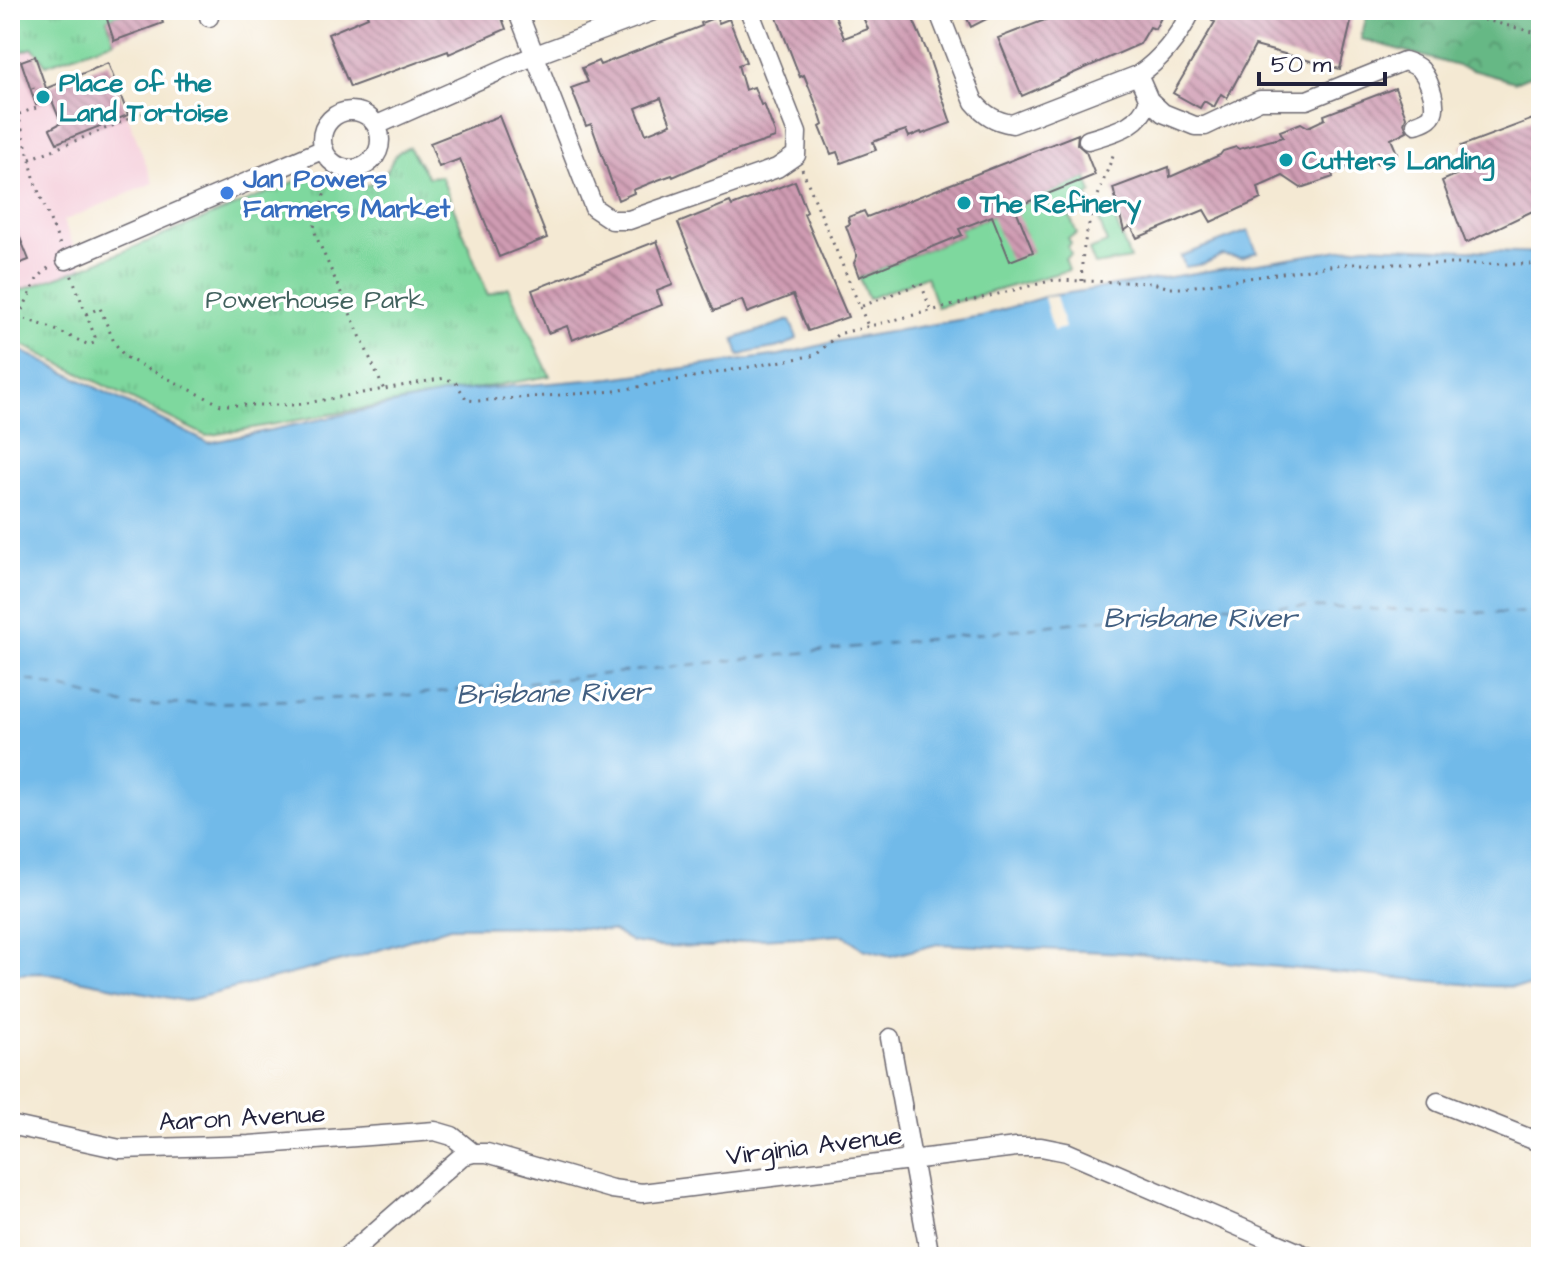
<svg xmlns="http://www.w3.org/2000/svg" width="1551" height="1267" font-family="'Architects Daughter',sans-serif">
<defs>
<pattern id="forest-crowns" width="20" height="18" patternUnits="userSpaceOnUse" patternTransform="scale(2)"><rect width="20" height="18" fill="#66b885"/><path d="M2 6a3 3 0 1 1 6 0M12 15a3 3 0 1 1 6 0" fill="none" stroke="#54956e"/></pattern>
<pattern id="park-tufts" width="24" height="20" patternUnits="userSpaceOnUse" patternTransform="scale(2)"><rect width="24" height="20" fill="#7ed89e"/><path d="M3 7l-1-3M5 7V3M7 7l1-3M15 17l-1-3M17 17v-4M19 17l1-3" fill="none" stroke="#6db989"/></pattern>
<pattern id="building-back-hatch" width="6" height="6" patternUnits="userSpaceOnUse" patternTransform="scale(2)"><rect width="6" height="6" fill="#cf9bb2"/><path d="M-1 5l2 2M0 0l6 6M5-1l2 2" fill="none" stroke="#a87e92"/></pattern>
</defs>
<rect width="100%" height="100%" fill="#fff"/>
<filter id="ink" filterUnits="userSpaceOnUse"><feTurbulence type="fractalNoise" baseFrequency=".0125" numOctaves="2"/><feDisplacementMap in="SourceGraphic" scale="16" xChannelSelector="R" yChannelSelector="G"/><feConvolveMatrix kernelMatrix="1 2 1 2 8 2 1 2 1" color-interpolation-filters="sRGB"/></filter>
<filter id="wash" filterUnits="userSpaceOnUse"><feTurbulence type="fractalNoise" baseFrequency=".006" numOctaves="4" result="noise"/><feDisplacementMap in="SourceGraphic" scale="32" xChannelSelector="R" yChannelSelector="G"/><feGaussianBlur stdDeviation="1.8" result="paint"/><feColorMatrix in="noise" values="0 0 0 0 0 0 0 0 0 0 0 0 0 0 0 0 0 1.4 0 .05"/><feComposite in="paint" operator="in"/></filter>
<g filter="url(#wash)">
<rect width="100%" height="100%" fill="#f4e9d3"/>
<!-- built -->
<path fill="#f5cfdb" d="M14 47 33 48 46 87 108 63 153 183 63 221 83 268 10 294V49Z"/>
<!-- grass -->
<path fill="#7ed89e" stroke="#507d6c" stroke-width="2" d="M1087 178 1092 193 1087 196 1091 207 1070 217 1077 234 1068 238 1071 244 1068 246 1071 255 1065 258 1069 270 937 307 926 276 868 299 859 277 962 235 959 229Z
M1113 214 1130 259 1095 265 1089 250 1107 243 1099 220Z"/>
<!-- forest -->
<path fill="url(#forest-crowns)" stroke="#446d60" stroke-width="2" d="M1368 10H1541V71L1515 82 1361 39Z"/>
<!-- park -->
<path fill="url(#park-tufts)" stroke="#507d6c" stroke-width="2" d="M10 10H131L107 19 114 41 46 65 33 48 16 53 14 48 10 49Z
M409 147 428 177 441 176 488 295 508 287 550 376 206 436 10 339V294L83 268 316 173C334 185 361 194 381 178 396 164 386 156 409 147Z"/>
<!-- water -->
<path fill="#71bae9" stroke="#4a6e92" stroke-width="2" d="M1248 231 1257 252 1242 258 1222 255 1204 264 1185 267 1181 256Z
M1365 246 1541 253V987L1486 986 1126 953 938 944 891 956 863 949 844 935 757 939 712 947 658 946 632 942 613 931 561 926 450 927 354 958 185 1001 44 973 10 974V345L208 443 457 391 611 378 780 355 843 340 981 316 1044 297Z
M790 320 797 338C781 352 759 347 739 356L734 339Z"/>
<!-- pier -->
<path fill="#f4e9d3" d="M1056 296 1065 328 1053 331 1044 297Z"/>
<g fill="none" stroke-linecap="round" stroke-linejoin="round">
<!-- ferry -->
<path stroke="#425f81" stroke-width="2" stroke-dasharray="10 8" stroke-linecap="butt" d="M10 675 131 706 400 696 949 637 1225 605 1541 614"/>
</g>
<g id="blocks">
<!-- building -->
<path fill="url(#building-back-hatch)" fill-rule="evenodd" d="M131 10H158L163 23 114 41 107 19Z
M365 10H499L506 29 449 54 448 51 350 87 328 34 368 17Z
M774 10H833L844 38 868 29 860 10H909L926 49 951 123 922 134 921 132 909 137 906 130 888 136 873 142 876 150 841 163 837 152 831 154 820 127 823 125 818 109 804 75 800 77Z
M963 10H1004L971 27Z
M1071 10H1165L1155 29 1150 27 1140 44 1022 96 998 38Z
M1217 10H1354L1340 69 1255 46 1227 98 1221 94 1214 107 1204 101 1200 108 1173 93 1215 22 1212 21Z
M716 17 719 23 729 19 746 62 738 65 745 90 754 87 761 105 764 104 775 133V138L718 157 673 177 672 175 658 180 633 190 634 193 618 200 591 124 586 126 571 88 588 82 582 68 598 61 600 65 702 26 701 23ZM661 98 671 124 646 134 636 108Z
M35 56 50 100 36 105 21 61Z
M108 63 128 115 57 143 50 129 61 123 47 88Z
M1395 88 1406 117 1404 123 1407 131 1391 139 1397 153 1377 164 1373 157 1332 173 1333 177 1301 188 1283 176 1258 187 1261 199 1211 222 1204 210 1137 238 1131 226 1124 231 1113 188 1169 167 1170 177 1220 155 1223 151 1236 147 1239 149 1283 137 1280 131 1301 123 1308 127 1325 119 1324 115Z
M499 116 547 238 499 257 460 159 439 167 430 143Z
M1541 116V207L1466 243 1442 181 1471 168 1461 146Z
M1078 134 1077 144 1086 152 1095 175 1015 207 1033 252 1010 261 992 216 959 229 962 235 859 277 854 263 857 256 846 226 850 224 848 217 864 211 867 217Z
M795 181 807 212 804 214 848 317 808 331 793 295 747 313 742 300 714 311 678 223 730 202 732 206Z
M10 213 29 260 10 267Z
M657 241 673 285 657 291 662 305 572 340 567 326 548 333 532 290Z"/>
</g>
</g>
<g filter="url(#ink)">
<use href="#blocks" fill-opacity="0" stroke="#6c6870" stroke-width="2"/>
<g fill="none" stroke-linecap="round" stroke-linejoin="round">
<defs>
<path id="minor" d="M208 10 209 17
M517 10 594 208 612 220H629L777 168 796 155 797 133 749 10
M938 10 974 102C985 115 995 121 1012 124L1138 75C1162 59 1179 36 1192 10
M1138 75 1149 100 1163 113 1195 126H1205L1260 100H1307L1404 61C1411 63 1416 65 1421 70 1429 80 1441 109 1429 118 1425 121 1421 122 1416 124
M322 140a29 29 0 1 1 58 0a29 29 0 1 1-58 0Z
M377 125 533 56 656 10
M1088 140C1113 132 1139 128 1149 100
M66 260 324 149
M890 1038 930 1257
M1438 1102 1541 1143
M10 1125 120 1149 250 1145 435 1131 452 1136 473 1153
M346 1257 462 1156 473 1153H487L612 1189 642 1193 1016 1147H1041L1066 1152 1309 1257"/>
</defs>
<!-- minor casing -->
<use href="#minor" stroke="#6c6870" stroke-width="21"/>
<!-- path -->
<path stroke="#6c6870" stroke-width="3" stroke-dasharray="2 6" stroke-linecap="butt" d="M1445 10 1541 34
M10 82 36 185 60 245
M19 114 39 107 33 88
M30 159 144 113
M802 169 860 307 921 283 931 311
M329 179 314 227 316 236 384 390
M1082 281C1079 238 1100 191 1115 150
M860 307 868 326
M10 314 49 327 89 345 94 343 95 337 71 274
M86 314 100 308 114 342 125 357 221 405H296L445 378 456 383 467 400 477 401 615 391 816 355 838 334 1054 280 1153 283 1170 288H1182L1343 264H1541
M19 317 37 279 50 266"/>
<!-- minor -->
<use href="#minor" stroke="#fff" stroke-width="18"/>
</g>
</g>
<!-- markers -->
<g fill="#0f9aa8" stroke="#fff" stroke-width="3">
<circle cx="43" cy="97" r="8"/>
<circle cx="1286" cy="160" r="8"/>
<circle cx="964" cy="203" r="8"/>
</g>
<circle fill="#3f7fe0" stroke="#fff" stroke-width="3" cx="227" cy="193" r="8"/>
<g text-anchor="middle" stroke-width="7" stroke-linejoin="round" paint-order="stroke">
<!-- culture labels -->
<g font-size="26" font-weight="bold" fill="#0d838f" stroke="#fff" text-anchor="start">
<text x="59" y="91">Place of the<tspan x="59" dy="30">Land Tortoise</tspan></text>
<text x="1302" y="169">Cutters Landing</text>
<text x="980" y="212">The Refinery</text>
</g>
<!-- shop labels -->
<g font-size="26" font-weight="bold" fill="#366cbe" stroke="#fff" text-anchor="start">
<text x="243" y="187">Jan Powers<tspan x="243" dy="30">Farmers Market</tspan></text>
</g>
<!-- park labels -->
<g font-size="26" fill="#42625e" stroke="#fff">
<text x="315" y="308">Powerhouse Park</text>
</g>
<!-- street labels -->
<g font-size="26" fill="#22223b" stroke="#fff">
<text transform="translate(242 1117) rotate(-3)" y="9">Aaron Avenue</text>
<text transform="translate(814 1145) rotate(-7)" y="9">Virginia Avenue</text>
</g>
<!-- water labels -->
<g font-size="28" font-style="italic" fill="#425f81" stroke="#fff">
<text x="1200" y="627">Brisbane River</text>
<text transform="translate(553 692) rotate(-1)" y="10">Brisbane River</text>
</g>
</g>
<!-- margin -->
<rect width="1551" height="1267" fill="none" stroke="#fff" stroke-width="40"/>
<!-- scale -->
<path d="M1259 72v12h126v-12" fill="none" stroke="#22223b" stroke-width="4"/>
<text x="1271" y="72" font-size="24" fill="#22223b" stroke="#ffffff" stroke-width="6" paint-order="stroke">50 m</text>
</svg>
